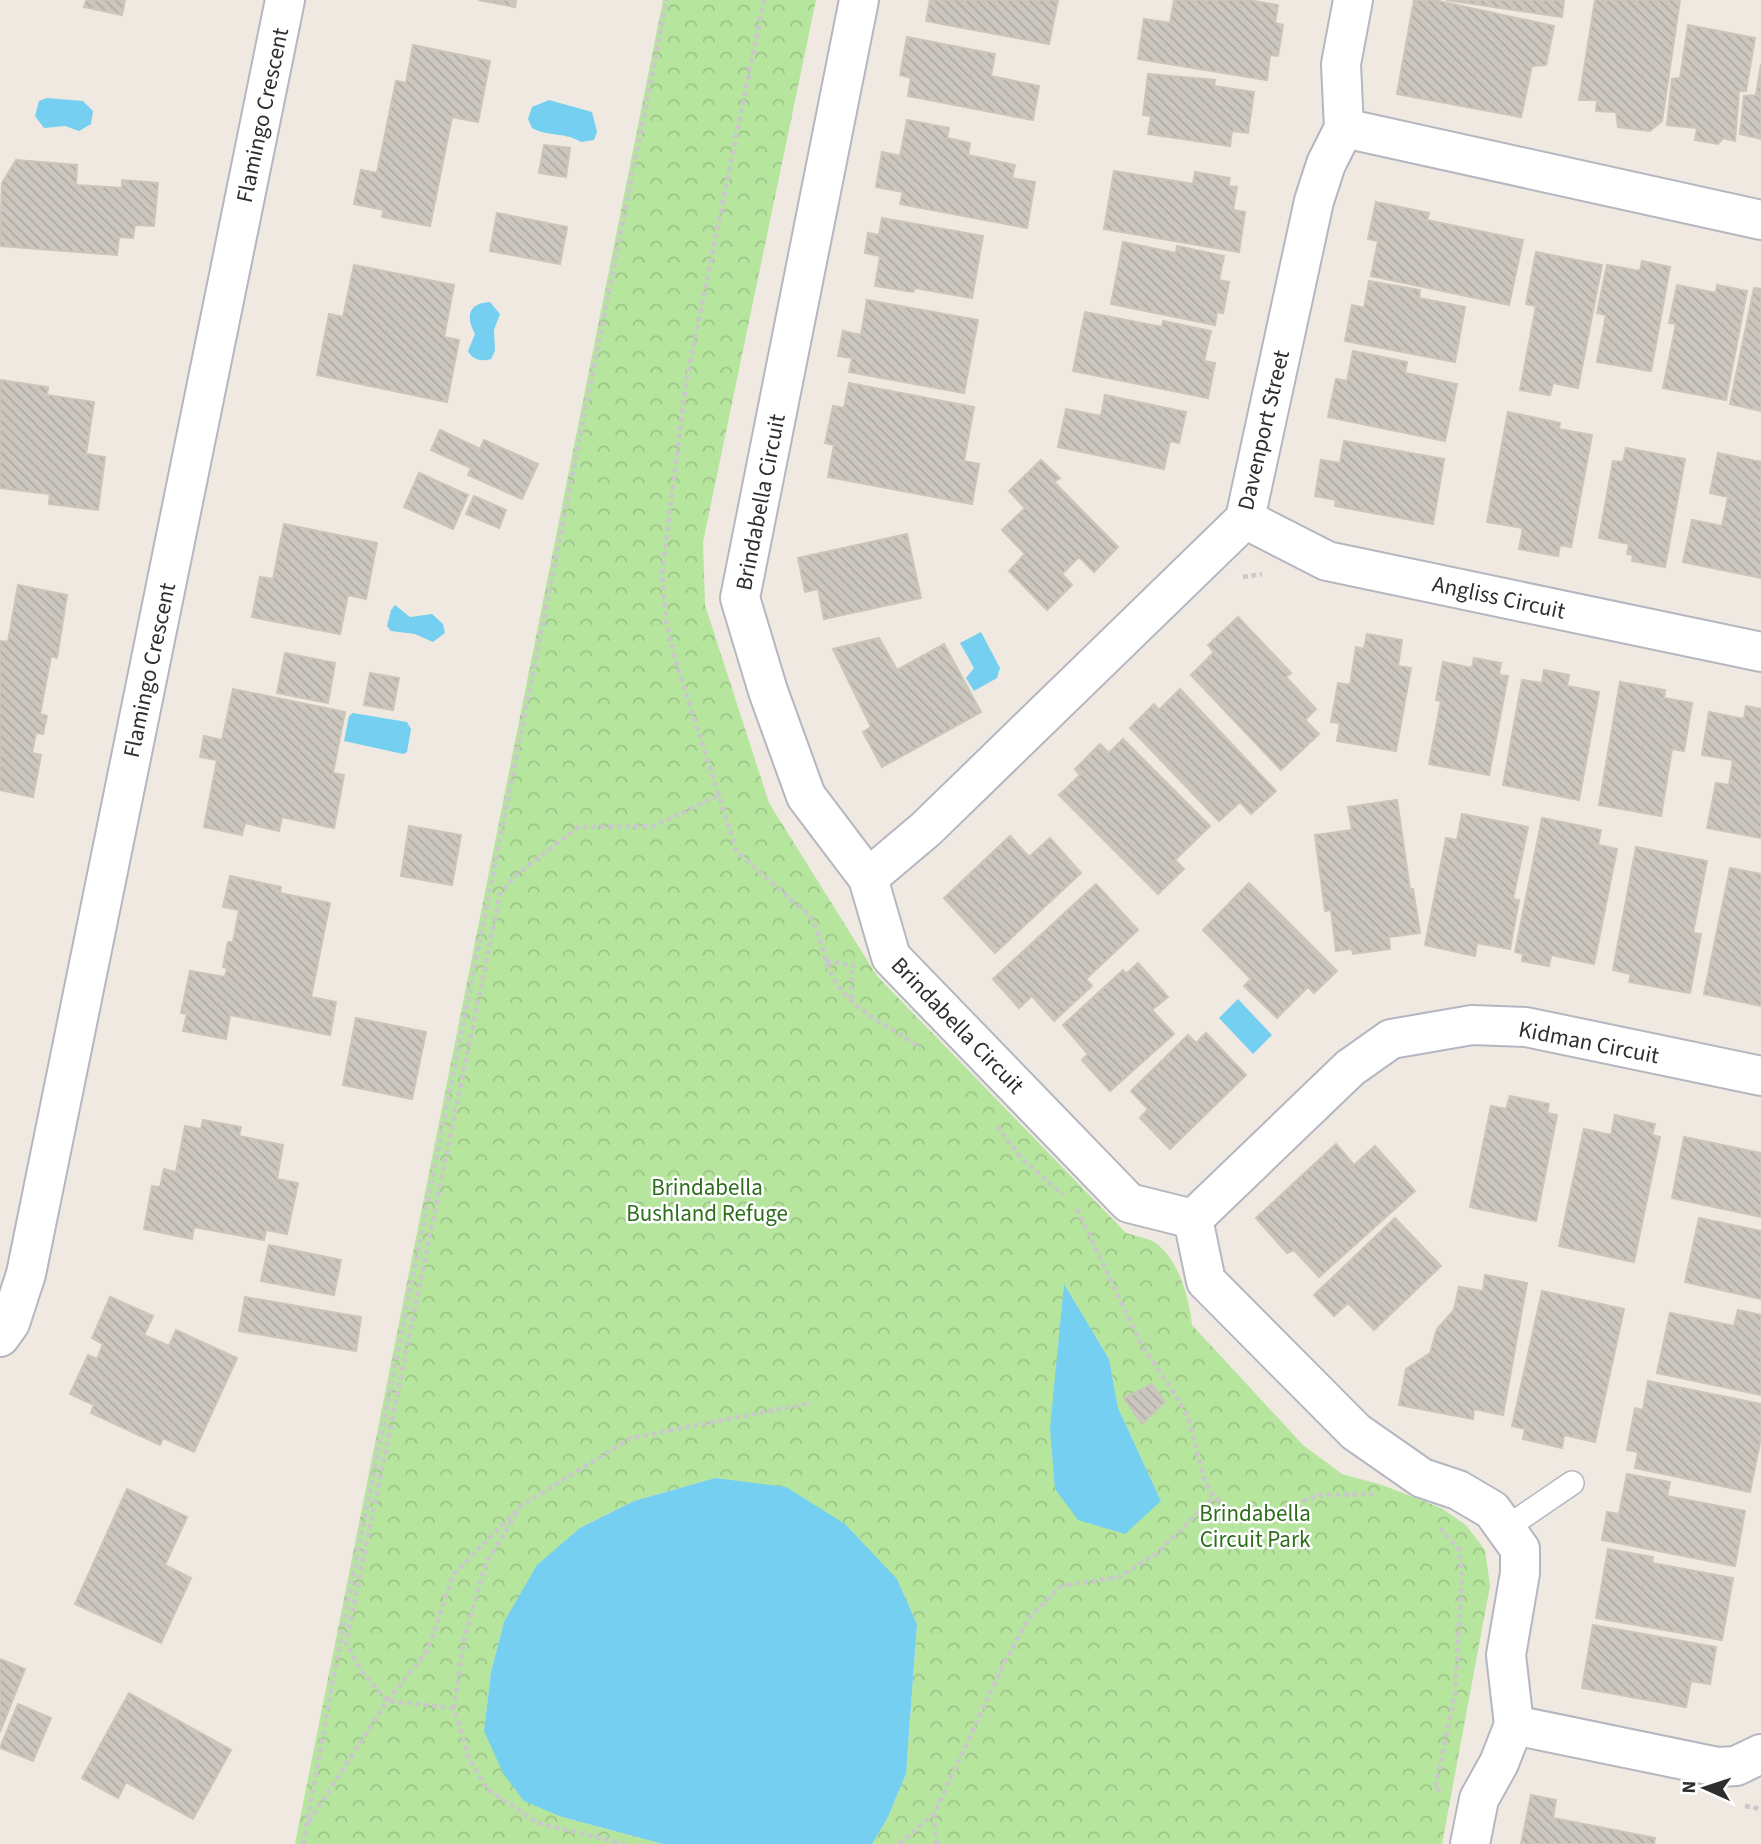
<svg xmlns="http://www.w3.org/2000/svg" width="1761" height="1844" font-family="'Source Sans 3',sans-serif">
<defs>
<pattern id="forest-crowns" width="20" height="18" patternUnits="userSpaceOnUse" patternTransform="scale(1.75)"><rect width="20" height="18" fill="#b6e59e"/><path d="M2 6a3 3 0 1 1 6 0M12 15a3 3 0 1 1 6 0" fill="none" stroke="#9dc588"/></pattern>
<pattern id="building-back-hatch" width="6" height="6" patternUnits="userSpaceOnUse" patternTransform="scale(1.75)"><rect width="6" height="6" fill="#cbc7bf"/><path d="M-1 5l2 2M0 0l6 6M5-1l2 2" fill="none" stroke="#afaba4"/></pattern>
</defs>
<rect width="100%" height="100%" fill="#efe9e1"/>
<!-- forest -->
<path fill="url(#forest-crowns)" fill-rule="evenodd" d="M663 0H816L703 542 705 605 769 803 877 976 1126 1233C1135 1236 1150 1238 1157 1244 1179 1261 1189 1298 1192 1325L1303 1445 1342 1474 1382 1485 1441 1508 1466 1525 1485 1550 1490 1586 1442 1844H872L887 1819 906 1774 917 1624 897 1579 715 1478 634 1501 580 1528 504 1622 491 1672 484 1731 562 1817 663 1844H295ZM1064 1285 1109 1359 1118 1408 1161 1501 1055 1386Z"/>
<!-- water -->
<path fill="#75cff0" d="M47 98 83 101 93 111 91 124 79 131 65 126 44 128 35 116 39 101Z
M549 100 592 112 597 132 594 140 581 142C566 132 548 137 532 128L528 119 532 107Z
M490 302 500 314 494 330 495 351 491 359C483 362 472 360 468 351L475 334C466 318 467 303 490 302Z
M395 605 410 617 432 614 443 624 445 633 433 642 415 634 391 631 387 626 391 610Z
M981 632 1000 668 997 678 974 691 966 678 974 668 960 643Z
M353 713 407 722 411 729 407 752 403 754 344 741 349 716Z
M1238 999 1272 1035 1253 1054 1219 1018Z
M1064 1284 1109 1359 1118 1408 1161 1501 1125 1534 1078 1520 1055 1489 1050 1429Z
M715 1478 786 1487 845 1524 897 1579 917 1624 906 1774 887 1819 872 1844H663L562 1817 524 1801 503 1773 484 1731 491 1672 504 1622 537 1565 580 1528 634 1501Z"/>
<!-- building -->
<path fill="url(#building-back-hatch)" stroke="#cbc5ba" stroke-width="2" d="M86 0H125L122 15 84 7Z
M478 0H516L515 7Z
M930 0H1058L1049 44 926 21Z
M1174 0H1247L1278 5 1275 23 1283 25 1278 56 1270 55 1267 80 1138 59 1144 19 1170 23Z
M1414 0H1434L1554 26 1546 65 1532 66 1521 117 1397 94Z
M1446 0H1564L1562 17Z
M1595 0H1680L1662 121 1650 131 1618 127 1616 112 1596 111 1597 100H1579Z
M1688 25 1755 38 1746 91H1739L1735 141 1723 138 1718 144 1695 140 1697 128 1667 125 1672 79 1680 78Z
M907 37 995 54 991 76 1039 86 1033 120 908 96 911 78 900 75Z
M413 45 490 61 478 122 452 117 430 226 382 217 384 210 354 204 361 170 377 173 396 81 406 83Z
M1761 64V139L1740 134 1744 96 1756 95Z
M1148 74 1215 80 1214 86 1254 92 1248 133 1232 131 1230 146 1148 134 1151 116 1143 115Z
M907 120 949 128 947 138 970 143 968 155 1015 165 1012 178 1035 182 1027 228 900 204 903 192 876 187 882 152 900 156Z
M544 145 570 148 566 177 539 173Z
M16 160 77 165 76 185 122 188V180L158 183 154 226 135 225 133 238 119 237 117 255 0 246 2 183Z
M1114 171 1193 184 1195 172 1230 178 1228 186 1237 187 1233 210 1245 212 1239 252 1104 229Z
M1376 202 1429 213 1427 220 1523 240 1509 305 1371 276 1378 241 1368 239Z
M497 213 567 227 560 264 490 251Z
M882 218 983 236 972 298 915 288 913 292 875 286 880 256 865 253 868 233 879 235Z
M1123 242 1176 253 1177 246 1224 256 1219 280 1229 282 1223 313 1217 312 1215 325 1111 304Z
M1536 252 1602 265 1578 388 1553 383 1550 395 1520 390 1536 306 1526 304Z
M1642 261 1670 267 1651 371 1597 362 1606 315 1597 313 1607 265 1640 271Z
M354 265 454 285 444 337 459 340 447 402 317 375 329 314 343 317Z
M1369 281 1420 290 1419 298 1465 307 1455 362 1345 341 1352 305 1364 308Z
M1677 285 1716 293 1717 285 1747 291 1726 400 1663 388 1676 324 1669 323Z
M1754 288 1761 289V411L1730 404Z
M867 300 978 320 964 393 849 372 852 358 838 356 843 331 861 335Z
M1085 312 1162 327 1163 321 1211 331 1204 361 1215 363 1208 398 1073 371Z
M1353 351 1407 362 1405 373 1457 384 1445 441 1328 417 1336 379 1347 381Z
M0 380 48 387 47 395 94 402 86 454 105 457 98 510 49 504 50 494 0 488Z
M849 383 974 407 964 461 979 464 972 504 828 477 834 445 825 443 833 406 844 408Z
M1105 395 1186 412 1179 443 1170 441 1164 469 1058 447 1066 409 1101 416Z
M1508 412 1560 423 1559 429 1592 435 1571 547 1560 545 1558 556 1519 549 1523 528 1487 522Z
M440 430 480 449 484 440 538 464 522 499 468 475 471 468 431 450Z
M1344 441 1444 459 1433 524 1335 506 1336 500 1315 496 1321 460 1340 463Z
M1626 448 1685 459 1665 567 1632 561 1633 555 1627 554 1629 544 1599 538 1613 461 1623 462Z
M1718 453 1761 462V578L1683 562 1692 520 1722 526 1728 497 1710 493Z
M1041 460 1060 478 1054 482 1118 547 1094 572 1079 557 1062 574 1072 585 1047 610 1009 571 1025 554 1002 530 1025 508 1009 491Z
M419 473 468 495 453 529 404 507Z
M474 496 506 510 499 528 466 514Z
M284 524 377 543 366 599 348 595 340 634 252 617 260 577 273 579Z
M907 534 921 598 824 619 818 589 805 592 798 558Z
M18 585 67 595 57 658 51 656 40 714 47 716 43 734 36 733 32 753 41 755 33 797 0 790V641L8 642Z
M1238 617 1291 673 1286 677 1316 709 1305 720 1319 734 1281 770 1191 675 1214 652 1208 645Z
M1367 634 1402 640 1398 666 1411 668 1396 751 1337 741 1340 723 1331 722 1338 683 1350 685 1356 647 1364 649Z
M879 638 897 670 944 644 981 712 882 767 863 732 871 727 833 649Z
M285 653 335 663 328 703 277 693Z
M1474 658 1501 663 1499 675 1508 676 1489 775 1429 764 1441 701 1436 700 1443 662 1472 668Z
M1544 670 1569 675 1567 686 1599 692 1579 800 1503 785 1522 680 1542 683Z
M370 673 399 678 393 710 364 705Z
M1620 682 1665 690 1664 698 1692 703 1684 751 1672 749 1661 816 1599 805Z
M233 689 345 712 333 773 344 775 334 828 282 817 279 831 245 823 242 835 204 827 217 760 200 757 204 736 222 740Z
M1180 689 1276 791 1251 814 1240 802 1219 821 1130 728 1154 704 1159 710Z
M1746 706 1761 709V838L1707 828 1716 783 1729 785 1733 760 1702 755 1709 712 1744 719Z
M1123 739 1210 826 1175 860 1184 869 1158 894 1059 795 1080 775 1075 769 1100 744 1109 753Z
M1397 800 1410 889H1413L1420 933 1389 937 1390 949 1353 954 1352 949 1336 951 1331 910 1325 911 1315 835 1352 830 1348 807Z
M1462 814 1528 827 1513 899 1519 900 1510 949 1477 943 1475 956 1425 945 1446 838 1457 840Z
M1542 818 1601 830 1598 845 1617 849 1594 964 1551 955 1549 966 1522 961 1523 954 1515 952Z
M409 826 461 835 452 885 401 876Z
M1010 836 1029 857 1050 838 1081 873 995 953 944 898Z
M1636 847 1707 861 1693 933 1701 934 1690 993 1629 982 1631 974 1613 970Z
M1730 868 1761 874V1006L1704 994Z
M230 876 281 887 280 893 330 903 311 997 336 1002 330 1035 230 1015 226 1039 183 1031 187 1014 181 1013 190 971 225 977 227 968 223 967 228 942H233L239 910 223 907Z
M1249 883 1337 971 1314 993 1308 987 1277 1018 1244 986 1251 979 1203 930Z
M1096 884 1138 930 1086 979 1092 986 1054 1021 1032 996 1019 1008 993 979Z
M1138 963 1168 997 1152 1010 1174 1034 1110 1091 1082 1060 1088 1054 1063 1025 1123 970 1126 974Z
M356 1018 426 1032 412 1099 343 1085Z
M1206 1033 1246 1075 1170 1149 1140 1118 1148 1109 1131 1091 1188 1035 1196 1043Z
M1510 1096 1549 1104 1547 1113 1557 1115 1536 1221 1470 1207 1491 1106 1506 1109Z
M1615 1115 1655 1124 1652 1135 1660 1137 1634 1262 1559 1246 1584 1129 1611 1135Z
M203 1120 241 1127 239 1136 283 1145 277 1179 298 1183 287 1234 266 1230 264 1240 194 1227 192 1239 144 1229 152 1186 160 1187 164 1169 176 1172 185 1126 201 1129Z
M1684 1137 1761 1153V1217L1672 1198Z
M1336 1144 1354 1165 1375 1146 1415 1191 1319 1277 1294 1250 1287 1253 1256 1218Z
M1395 1218 1441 1266 1374 1330 1348 1303 1334 1316 1314 1295Z
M1699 1218 1761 1231V1299L1685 1282Z
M269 1245 341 1260 334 1295 261 1281Z
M1485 1275 1527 1283 1503 1415 1474 1409 1473 1419 1399 1405 1406 1369 1430 1353 1437 1329 1454 1310 1459 1287 1483 1291Z
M1542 1291 1624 1309 1595 1442 1564 1435 1562 1448 1523 1439 1525 1429 1512 1426Z
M110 1297 153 1316 144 1335 169 1346 176 1330 237 1358 194 1452 163 1438 160 1445 91 1413 94 1405 70 1394 88 1355 97 1359 103 1344 92 1338Z
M245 1297 361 1317 356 1351 239 1331Z
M1738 1310 1761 1315V1395L1657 1373 1670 1313 1734 1326Z
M1648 1381 1761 1404V1438L1750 1492 1635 1468 1638 1452 1627 1450 1635 1408 1643 1410Z
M1152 1384 1165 1402 1142 1424 1124 1398Z
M1627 1474 1670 1482 1667 1496 1745 1511 1735 1566 1602 1540 1607 1512 1619 1514Z
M127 1489 187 1517 165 1565 191 1578 161 1643 75 1604Z
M1608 1549 1653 1557 1652 1563 1733 1578 1722 1640 1596 1618Z
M1593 1625 1716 1647 1710 1684 1691 1681 1686 1707 1582 1688Z
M0 1659 25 1669 0 1732Z
M129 1693 231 1750 193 1819 126 1782 118 1798 82 1778Z
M18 1704 51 1718 33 1761 0 1748Z
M1531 1795 1556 1800 1553 1818 1655 1838 1654 1844H1521Z"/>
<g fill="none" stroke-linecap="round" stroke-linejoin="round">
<defs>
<path id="lane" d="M1506 1528 1572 1483"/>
<path id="street" d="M859 0 740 598 768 691 806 796 868 878 891 957 1129 1203 1193 1219 1206 1281 1356 1432 1422 1478 1458 1490 1492 1510 1520 1549V1573L1506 1655 1514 1725 1499 1763 1479 1799 1470 1844
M1344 128 1761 220
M1245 519 1327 561 1761 652
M868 878 926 829 1245 519 1314 201 1326 164 1344 128 1341 64 1353 0
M1193 1219 1350 1068 1391 1039 1472 1025 1526 1027 1761 1076
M0 1337 10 1323 26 1274 285 0
M1514 1725 1718 1767 1736 1766 1761 1754"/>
</defs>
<!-- lane casing -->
<use href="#lane" stroke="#b4b7c1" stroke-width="26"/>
<!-- street casing -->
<use href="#street" stroke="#b4b7c1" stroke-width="42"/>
<!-- path -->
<path stroke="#c9c9c9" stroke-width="4.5" stroke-dasharray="5 3.5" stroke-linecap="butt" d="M764 0 686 382 662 574 666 620 675 659 737 852 810 916C822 935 822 957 833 977 849 1009 893 1029 921 1048
M1243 577 1262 574
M826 961 855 966
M851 999 852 970
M997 1126 1021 1158 1063 1195
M1077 1209 1141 1344 1180 1402 1189 1420 1205 1482 1214 1497 1226 1507 1247 1514 1275 1513 1319 1495 1376 1494
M517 1513 486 1563 464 1639 454 1708 469 1758 487 1789 538 1823 626 1844
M1440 1528 1459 1549 1462 1575 1455 1694 1435 1789 1443 1791
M454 1708 387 1701 363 1673 346 1644 500 894 515 876 578 827 654 826 717 796
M1745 1806 1761 1809
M934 1814 937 1844
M309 1822 387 1701 428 1650 453 1575 522 1505 631 1438 811 1403
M303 1844 341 1637 667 0
M899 1844 934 1814 1005 1661 1029 1618 1061 1586 1119 1577 1156 1554 1214 1497"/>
<!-- lane -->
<use href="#lane" stroke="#fff" stroke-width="23"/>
<!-- street -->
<use href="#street" stroke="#fff" stroke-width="38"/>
</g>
<g text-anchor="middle" stroke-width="5" stroke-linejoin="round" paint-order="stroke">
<!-- street labels -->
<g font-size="23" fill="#2e2e2e" stroke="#fff">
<text transform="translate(262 115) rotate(-78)" y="8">Flamingo Crescent</text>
<text transform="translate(1263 430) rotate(-77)" y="8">Davenport Street</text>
<text transform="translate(760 502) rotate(-79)" y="8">Brindabella Circuit</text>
<text transform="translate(1499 597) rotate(12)" y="8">Angliss Circuit</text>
<text transform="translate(149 670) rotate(-78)" y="8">Flamingo Crescent</text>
<text transform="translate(958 1025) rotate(46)" y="8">Brindabella Circuit</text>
<text transform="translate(1589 1042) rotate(11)" y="8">Kidman Circuit</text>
</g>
<!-- park labels -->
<g font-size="23" fill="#2c6e1b" stroke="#fff">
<text x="707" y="1195">Brindabella<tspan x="707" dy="26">Bushland Refuge</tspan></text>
<text x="1255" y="1521">Brindabella<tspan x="1255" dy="26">Circuit Park</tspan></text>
</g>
</g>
<!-- north arrow -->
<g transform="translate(1705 1788) rotate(273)" stroke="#ffffff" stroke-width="5" paint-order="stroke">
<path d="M0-5L12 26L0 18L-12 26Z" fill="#2e2e2e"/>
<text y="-10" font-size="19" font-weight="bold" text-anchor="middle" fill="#2e2e2e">N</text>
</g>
</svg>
